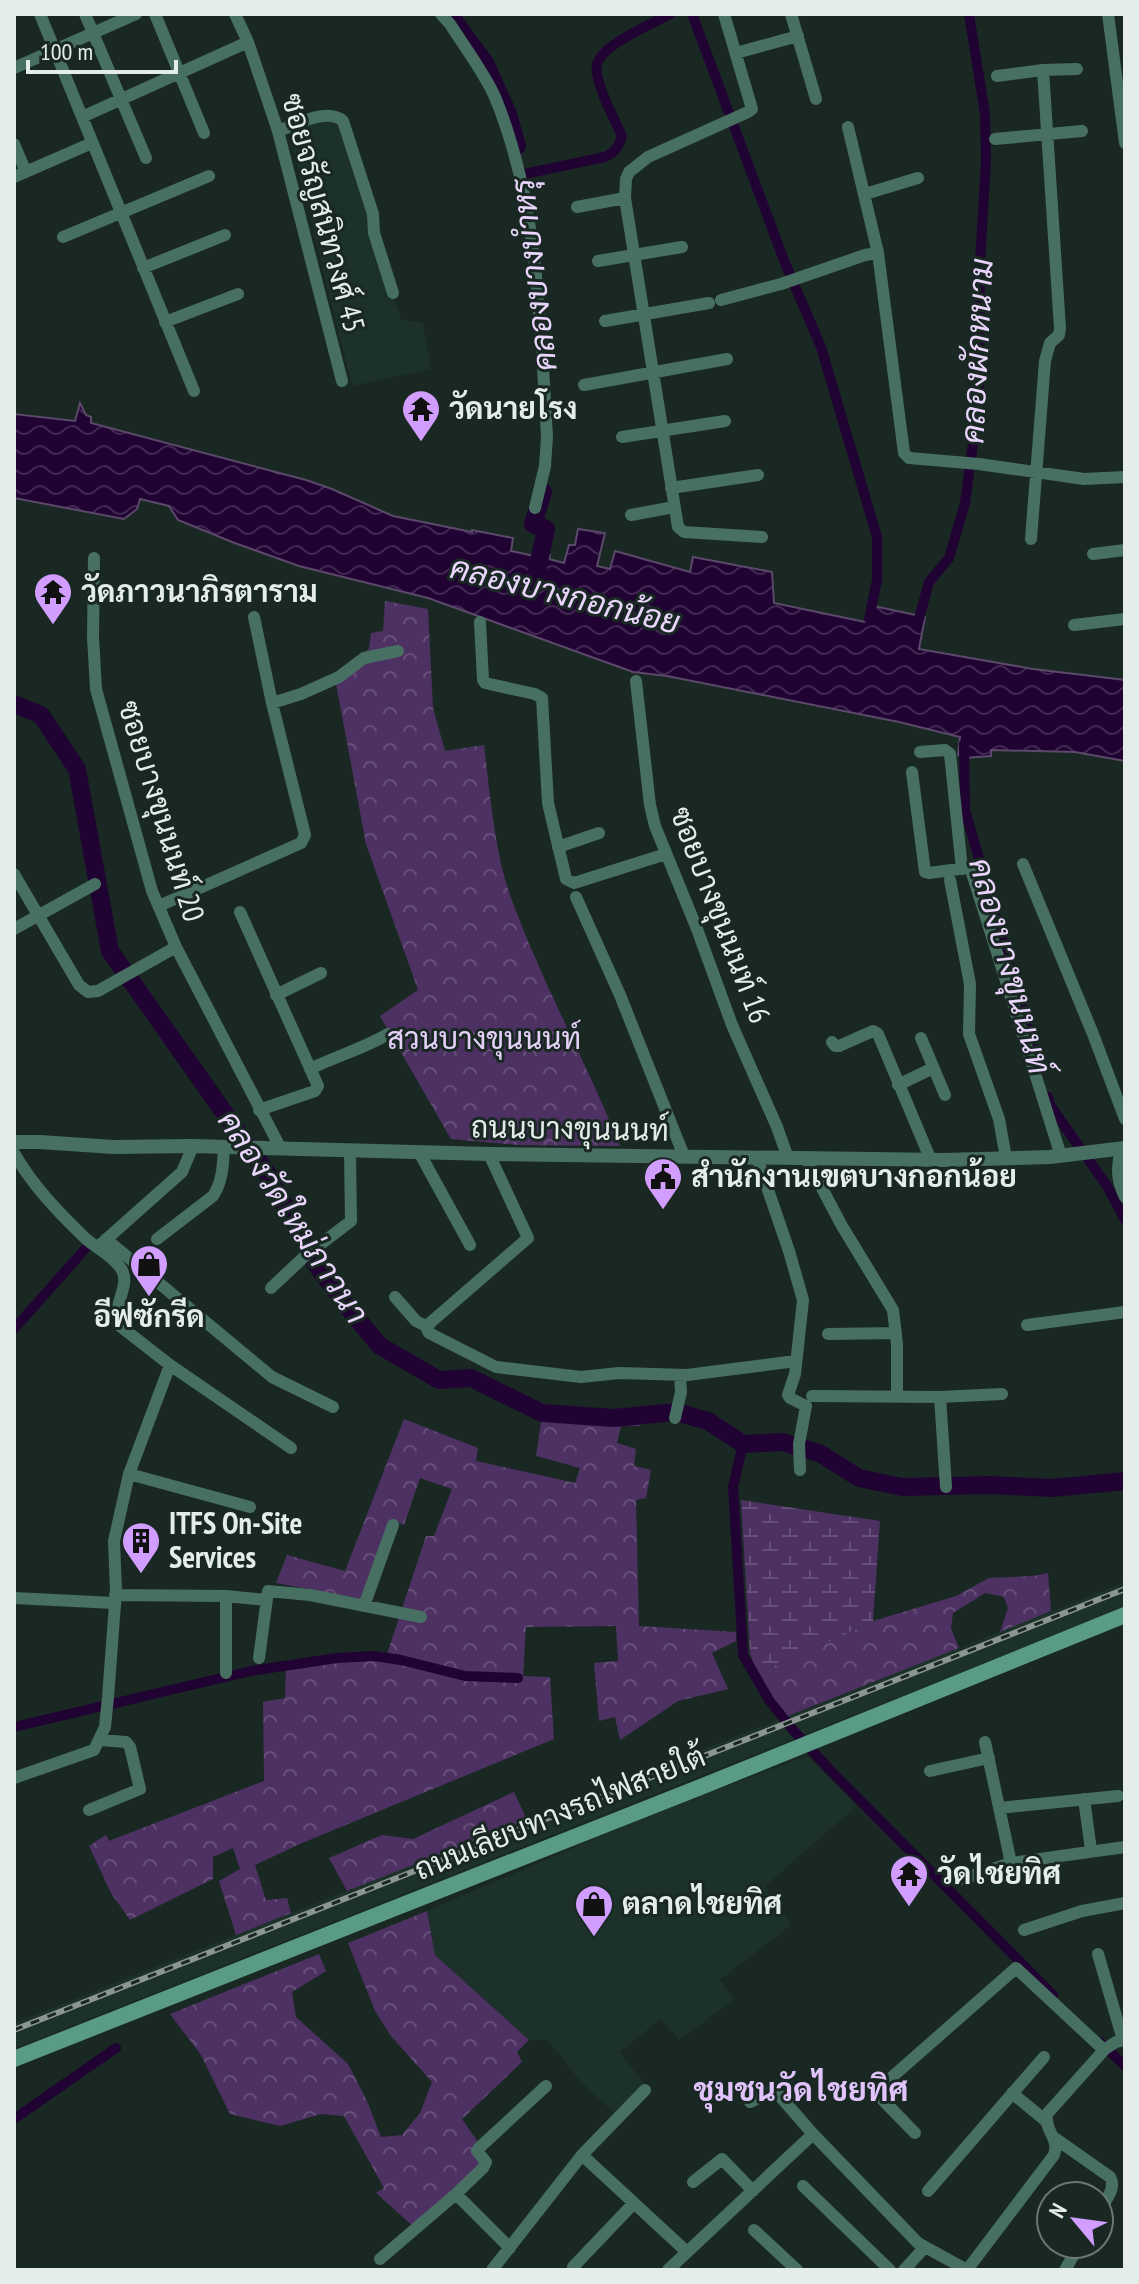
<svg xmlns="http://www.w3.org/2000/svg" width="1139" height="2284" font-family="'PT Sans Narrow',Sarabun,sans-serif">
<defs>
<pattern id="forest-crowns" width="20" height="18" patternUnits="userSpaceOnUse" patternTransform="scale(2)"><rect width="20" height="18" fill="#4d3163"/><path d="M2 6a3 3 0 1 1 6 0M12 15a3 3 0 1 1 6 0" fill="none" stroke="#664f79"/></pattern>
<pattern id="wetland-marsh" width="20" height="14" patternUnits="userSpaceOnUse" patternTransform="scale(2)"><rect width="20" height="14" fill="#4d3163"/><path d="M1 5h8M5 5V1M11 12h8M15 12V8" fill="none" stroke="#664f79"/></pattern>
<pattern id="water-waves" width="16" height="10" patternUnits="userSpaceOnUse" patternTransform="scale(2)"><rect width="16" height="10" fill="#200333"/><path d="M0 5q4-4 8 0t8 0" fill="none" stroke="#402851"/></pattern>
</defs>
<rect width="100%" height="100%" fill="#1a2823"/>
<!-- built -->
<path fill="#1b3129" d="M333 117 341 122 392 294 402 320 423 323 431 369 352 386 292 145 308 140 304 126Z
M1125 1582V1607L14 2049V2023Z
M807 1756 857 1806 765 1886 791 1925 720 1980 734 2000 679 2040 661 2019 620 2052 644 2084 615 2114 580 2081 548 2040H529L435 1955 427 1911 649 1815Z"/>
<!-- forest -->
<path fill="url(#forest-crowns)" d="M385 601 428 609 433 708 445 751 484 745C490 794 494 848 510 895 541 981 586 1061 620 1146L518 1145 451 1139 380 1016 418 990 366 844 334 673 369 649 371 633 383 631Z
M640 1411V1426H621L617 1443 636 1449 634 1466 651 1470 646 1498 636 1500 639 1626 736 1632V1641L712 1653 728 1689 678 1701 620 1740 615 1717 599 1721 594 1663 618 1661 616 1626 526 1627 523 1676 550 1677 554 1739 302 1843 255 1865 266 1900 287 1898 291 1913 236 1935 219 1881 240 1869 233 1848 213 1857V1879L130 1920 111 1893 89 1846 106 1835 109 1841 264 1781 263 1702 285 1698 286 1661 348 1653 387 1654 426 1536H434L452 1489 420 1478 404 1525 392 1519 362 1599 276 1583 287 1555 345 1571 404 1419 478 1448 476 1461 575 1483 580 1468 536 1456 542 1415Z
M1048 1573 1051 1611 1000 1632 1008 1608 1004 1597 985 1593 953 1613 951 1628 959 1648 785 1717 757 1673 818 1647 873 1621 956 1596 989 1578 1033 1576Z
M514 1792 527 1820 347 1891 329 1858 382 1835 413 1839Z
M427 1911 435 1955 529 2040 517 2052 522 2062 462 2119 490 2159 413 2226 376 2193 384 2188 344 2116 321 2114 280 2126 230 2114 201 2055 170 2014 319 1954 326 1971 292 1992 296 2017 348 2064 367 2101 381 2137 402 2135 420 2113 432 2082 391 2036 375 2011 348 1943Z"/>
<!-- wetland -->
<path fill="url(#wetland-marsh)" d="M741 1500 880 1521 873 1621 818 1647 757 1673 750 1653Z"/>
<!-- water -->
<path fill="url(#water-waves)" stroke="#5b496a" stroke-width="2" d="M80 403 86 415 91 417V423L306 480 332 489 393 516 472 532V530L513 538 511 551 539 557 541 553 550 555 549 559 564 563 569 545H575L578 529 605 533 597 566 610 569 615 551 690 572 693 557 772 572 774 603 865 622 869 605 925 617 919 649 1033 669 1125 680V761L1075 752 991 750V756L964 758 958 755 960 737 899 722 667 676 633 672 428 598 299 566 232 542 178 520 169 506 140 499 137 509 124 519 14 498V414L75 421Z"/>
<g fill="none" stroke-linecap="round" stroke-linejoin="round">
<!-- canal -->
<path stroke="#200333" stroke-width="10" d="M692 14 785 263 821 347 877 537V580L869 619
M524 174 605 157C615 152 619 147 622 136 615 120 593 80 597 64 603 44 652 24 670 14
M917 626 929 582 949 558 965 503 979 398 980 262 986 161 985 114 969 14
M964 744 965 810 1040 1070
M1048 1097 1050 1105 1107 1186 1125 1220
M14 1329 85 1249
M743 1444 733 1487 743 1655 769 1700 792 1729 829 1769 1053 1995
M14 1727 251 1671 337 1658 374 1656 401 1660 465 1676 518 1678
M1101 2043 1125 2066
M14 2119 116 2048"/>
<!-- river -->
<path stroke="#200333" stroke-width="18" d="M449 14 485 63 508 114 517 146
M536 575 546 529 533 524 543 492
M14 704 41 715 77 769 110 951 269 1176 318 1267 354 1315 380 1346 439 1380 471 1378 542 1413 614 1418 676 1412 708 1421 743 1444 783 1442 821 1454 859 1478 902 1487 989 1485 1052 1488 1125 1481"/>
<!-- minor -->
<path stroke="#487062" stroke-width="12" d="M40 14 194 391
M85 14 146 158
M155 14 204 133
M235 14 248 42 278 131 342 381
M441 14 450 24C464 46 485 74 495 97 539 204 540 324 547 437L545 466 535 508
M724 14 752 109 748 112 648 157 629 172 626 179 625 198 678 527 684 532 762 537
M791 14 816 99
M1108 14 1125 143
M736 53 798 36
M14 68 136 14
M997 76 1043 70 1077 69
M82 117 248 42
M848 127 878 253
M278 131C296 125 327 107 343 121L373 214 374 233 393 293
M995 139 1082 131
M14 144 26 172
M14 177 92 143
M865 194 918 178
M577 207 625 198
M63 237 209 176
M598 261 682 247
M143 268 225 235
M721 300 781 284 865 255 878 253 904 453 909 458 979 464 1084 479 1125 477
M605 321 709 303
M165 322 238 294
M584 385 727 359
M622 437 725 421
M671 488 758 475
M631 515 674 507
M1031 539 1045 361 1050 343 1059 335 1060 328 1043 70
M1093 554 1125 550
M94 558 93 637 96 689 152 891 176 947 281 1149
M480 622 483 680 485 683 535 694 542 698 548 803 566 879 574 883 666 854
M1074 625 1125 619
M636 681 650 805 655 826 697 929 732 1025 777 1127 788 1158
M272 703 301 694 339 677 364 658 398 651
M920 752 945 750 950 754 962 869
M912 772 925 872 929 873 967 868 971 870 1061 1156
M558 847 599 833
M1023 864 1093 1034 1125 1119
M14 874 79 985 88 992 98 991 176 947
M950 880 970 984 969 1034 999 1119 1006 1158
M576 897 620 995 684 1156
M159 906 301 843 305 835 272 703 254 617
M240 912 318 1086 315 1091 259 1110
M14 929 95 884
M276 995 321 973
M921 1038 945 1095
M832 1042 835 1046H839L873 1031 878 1034 930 1158
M310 1069C336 1056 363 1049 388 1034
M898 1085 933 1068
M1121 1148C1117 1167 1116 1179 1125 1197
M419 1152 470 1245
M14 1153C32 1185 59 1213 86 1239 97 1248 112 1256 120 1267 134 1285 108 1309 120 1326L170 1365 129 1474 114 1541 116 1591 108 1697 105 1727 94 1750 14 1778
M489 1154 528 1238 430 1323 427 1329 429 1333 496 1367 581 1377 619 1373 687 1375 796 1361
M757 1158 789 1251 803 1300 795 1374 788 1395 790 1398 806 1406 799 1444 800 1470
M806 1158 842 1226 893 1310 897 1344V1397
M106 1239 272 1377 333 1407
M157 1239 213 1196C223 1181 223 1164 224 1147
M101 1244 182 1172 193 1146
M271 1288 304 1257 351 1221 350 1151
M395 1297 416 1321 428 1327
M1027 1325 1125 1312
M828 1334 896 1333
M170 1365 291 1448
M812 1396 940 1397 1002 1394
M940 1397 946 1487
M675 1418 681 1392 680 1375
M129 1474 250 1507
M115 1595 226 1596 266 1600
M14 1598 114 1603
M364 1606 393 1525
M259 1658 268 1591 310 1595 421 1617
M226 1673V1596
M985 1742 1011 1863
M930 1771 989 1758
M1084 1799 1091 1850
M999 1808 1118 1796
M89 1810 140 1789 130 1747 126 1742 100 1740
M959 1880 1011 1863 1125 1847
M1024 1930 1082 1911 1125 1903
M1098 1954 1123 2040
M1012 2093 1046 2121
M750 2102 773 2091 778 2094 813 2134 918 2243 967 2270
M915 2133 875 2092 1016 1968 1104 2050
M1056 2139 1110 2177C1117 2188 1105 2201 1099 2211
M582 2155 687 2252
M693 2182 722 2159 753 2191
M803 2186 890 2270
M928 2191 1044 2057
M456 2194 510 2248
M754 2230 797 2270
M380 2259 456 2194 483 2168 486 2162 477 2151 479 2148 546 2086
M573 2267 634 2203
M492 2270 582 2155 645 2090
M668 2270 813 2134
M904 2270 925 2247
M967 2270 1054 2155C1060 2138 1044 2131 1047 2114L1105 2049 1116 2042 1125 2040
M1065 2270 1080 2244"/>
<!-- tertiary -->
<path stroke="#487062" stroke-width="14" d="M14 1142H40L113 1147 193 1146 489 1154 944 1160 1050 1157 1125 1148"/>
<!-- secondary -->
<path stroke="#599b85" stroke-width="16" d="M14 2059 708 1784 1125 1615"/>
<defs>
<path id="rail" d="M14 2030 1125 1589"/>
</defs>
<!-- rail casing -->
<use href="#rail" stroke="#8b9692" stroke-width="6"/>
<!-- rail -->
<use href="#rail" stroke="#1a2823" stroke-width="3" stroke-dasharray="9" stroke-linecap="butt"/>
</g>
<!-- icons -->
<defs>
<symbol id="temple-pin" viewBox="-11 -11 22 30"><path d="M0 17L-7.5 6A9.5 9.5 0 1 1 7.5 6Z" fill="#d19dfe" stroke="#1a2823"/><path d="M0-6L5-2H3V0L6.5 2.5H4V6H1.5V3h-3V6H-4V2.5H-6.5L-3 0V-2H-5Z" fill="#111"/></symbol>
<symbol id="civic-pin" viewBox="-11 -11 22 30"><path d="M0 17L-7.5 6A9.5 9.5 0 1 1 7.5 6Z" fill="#d19dfe" stroke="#1a2823"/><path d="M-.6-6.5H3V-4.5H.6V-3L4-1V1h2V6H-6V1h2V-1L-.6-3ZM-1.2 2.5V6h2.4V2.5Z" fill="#111"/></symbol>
<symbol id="shop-pin" viewBox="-11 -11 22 30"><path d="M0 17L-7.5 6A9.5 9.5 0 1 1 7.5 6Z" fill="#d19dfe" stroke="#1a2823"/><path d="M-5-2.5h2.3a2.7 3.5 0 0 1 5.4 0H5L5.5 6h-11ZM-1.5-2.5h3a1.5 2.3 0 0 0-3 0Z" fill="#111"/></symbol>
<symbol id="building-pin" viewBox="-11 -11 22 30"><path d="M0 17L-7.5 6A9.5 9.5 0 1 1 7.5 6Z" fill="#d19dfe" stroke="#1a2823"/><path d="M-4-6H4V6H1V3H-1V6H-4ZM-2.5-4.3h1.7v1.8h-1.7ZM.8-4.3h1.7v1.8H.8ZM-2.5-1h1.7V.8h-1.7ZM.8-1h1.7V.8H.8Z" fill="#111"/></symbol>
</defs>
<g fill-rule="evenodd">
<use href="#temple-pin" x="399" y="387" width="44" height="60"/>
<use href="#temple-pin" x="31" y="570" width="44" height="60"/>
<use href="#civic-pin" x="641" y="1155" width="44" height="60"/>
<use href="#shop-pin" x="127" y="1242" width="44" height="60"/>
<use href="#building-pin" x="119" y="1519" width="44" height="60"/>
<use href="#temple-pin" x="887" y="1852" width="44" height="60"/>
<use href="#shop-pin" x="572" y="1882" width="44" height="60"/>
</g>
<g text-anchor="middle" stroke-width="6" stroke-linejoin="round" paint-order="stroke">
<!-- street labels -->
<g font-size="30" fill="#e4ede9" stroke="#1a2823">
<text transform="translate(323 213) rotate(75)" y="10">ซอยจรัญสนิทวงศ์ 45</text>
<text transform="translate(161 811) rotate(73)" y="10">ซอยบางขุนนนท์ 20</text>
<text transform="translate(720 915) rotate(69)" y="10">ซอยบางขุนนนท์ 16</text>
<text transform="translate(570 1129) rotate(1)" y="10">ถนนบางขุนนนท์</text>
<text transform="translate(560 1813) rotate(-22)" y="10">ถนนเลียบทางรถไฟสายใต้</text>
</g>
<!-- poi labels -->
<g font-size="30" font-weight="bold" fill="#e4ede9" stroke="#1a2823" text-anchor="start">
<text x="449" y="419">วัดนายโรง</text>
<text x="81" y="602">วัดภาวนาภิรตาราม</text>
<text x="691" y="1187">สำนักงานเขตบางกอกน้อย</text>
<text x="149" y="1327" text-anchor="middle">อีฟซักรีด</text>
<text x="169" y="1534">ITFS On-Site<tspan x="169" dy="34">Services</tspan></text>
<text x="937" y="1884">วัดไชยทิศ</text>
<text x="622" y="1914">ตลาดไชยทิศ</text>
</g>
<!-- park labels -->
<g font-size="30" fill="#e5d1f8" stroke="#1a2823">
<text x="484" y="1049">สวนบางขุนนนท์</text>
</g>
<!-- water labels -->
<g font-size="32" font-style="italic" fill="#ead6fd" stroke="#1a2823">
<text transform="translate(534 275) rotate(-97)" y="11">คลองบางบำหรุ</text>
<text transform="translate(977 351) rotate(-87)" y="11">คลองผักหนาม</text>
<text transform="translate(565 595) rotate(14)" y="11">คลองบางกอกน้อย</text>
<text transform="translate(1010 966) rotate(74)" y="11">คลองบางขุนนนท์</text>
<text transform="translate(293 1217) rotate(57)" y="11">คลองวัดใหม่ภาวนา</text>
</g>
<!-- neighbourhood labels -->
<g font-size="32" font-weight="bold" fill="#e0c4fb" stroke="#1a2823">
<text x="801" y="2101">ชุมชนวัดไชยทิศ</text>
</g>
</g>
<!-- border -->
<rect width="1139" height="2284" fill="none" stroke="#e4ede9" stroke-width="32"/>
<!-- north arrow -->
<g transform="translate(1075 2220) rotate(299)"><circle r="38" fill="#1a2823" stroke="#6b7772" stroke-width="2"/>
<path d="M0-6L14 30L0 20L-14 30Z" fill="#d19dfe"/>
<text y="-12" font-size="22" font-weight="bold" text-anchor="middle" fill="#e4ede9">N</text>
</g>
<!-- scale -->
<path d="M28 60v12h148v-12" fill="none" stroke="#e4ede9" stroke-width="4"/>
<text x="40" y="60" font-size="24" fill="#e4ede9" stroke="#1a2823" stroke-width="6" paint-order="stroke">100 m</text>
</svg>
